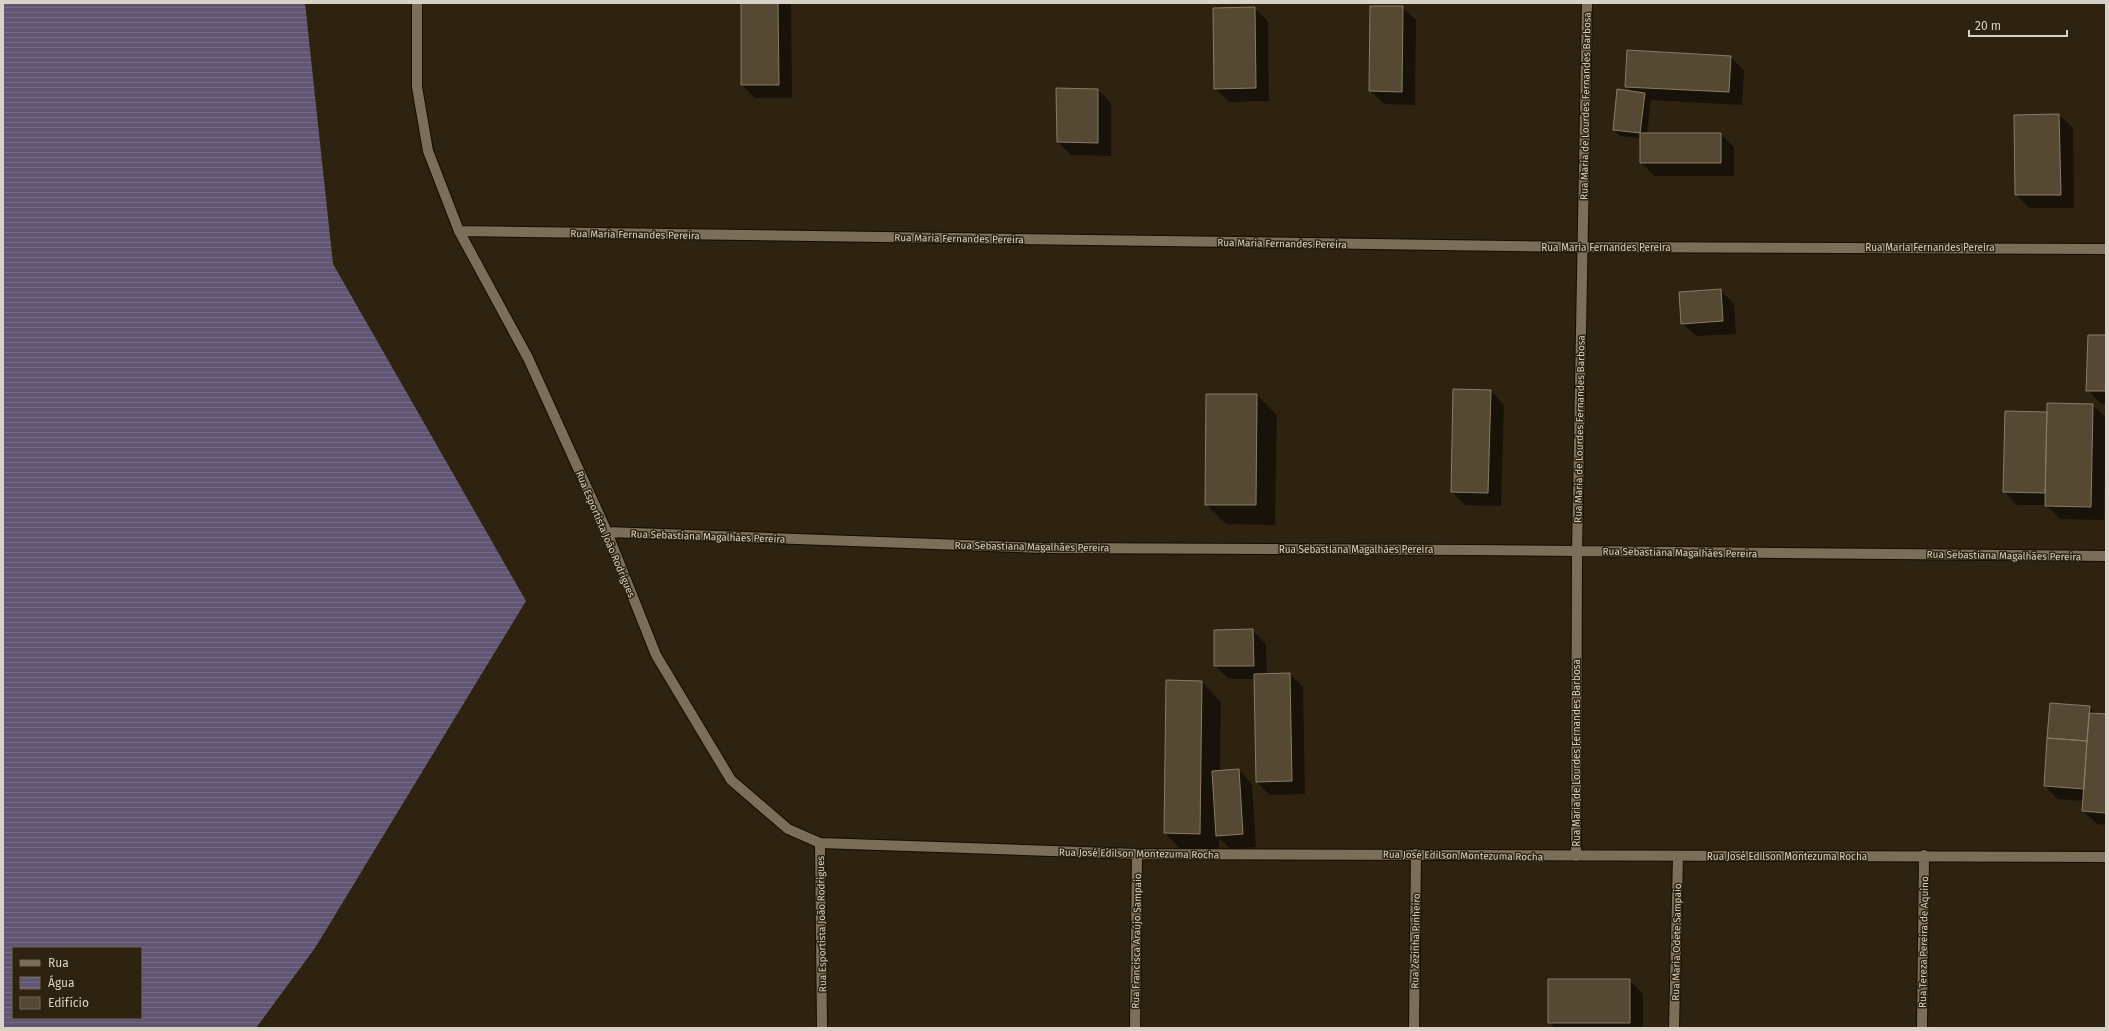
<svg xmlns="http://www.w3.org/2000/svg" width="2109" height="1031" font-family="'Fira Sans',sans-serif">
<defs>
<pattern id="water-rules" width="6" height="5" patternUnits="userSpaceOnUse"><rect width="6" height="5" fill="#605572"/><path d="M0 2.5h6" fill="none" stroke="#766c85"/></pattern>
</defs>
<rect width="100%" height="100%" fill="#2e2310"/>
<!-- water -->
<path fill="url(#water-rules)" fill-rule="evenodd" d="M3 3H305L333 264 526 601 315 948 256 1028H3ZM13 948H141V1018H13Z"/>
<!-- shadow -->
<path fill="#0007" d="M742 3H791L792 98H755L742 85Z
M1402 7 1416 20 1415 105 1384 104 1370 91Z
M1254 8 1268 21 1269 101 1229 102 1215 88Z
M1731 57 1744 71 1742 105 1651 100 1647 134H1721L1734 147V176H1655L1641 163V138L1620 136 1614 130 1632 92 1626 86Z
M1098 90 1111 103V156L1071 155 1058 142Z
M2059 115 2073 128 2074 208H2030L2016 195 2015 116Z
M1720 290 1734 304 1736 334 1696 336 1682 323Z
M2106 336V404H2101L2088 390Z
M1491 391 1504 405 1501 506 1465 505 1452 492Z
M1207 395H1257L1277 415 1275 525 1226 524 1206 504Z
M2093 405 2106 418 2104 520 2060 519 2046 505H2017L2004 491 2048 413Z
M1252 630 1266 644 1267 674H1290L1303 687 1305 794 1270 795 1257 782 1255 679H1229L1215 666V631Z
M1202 682 1221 702 1220 772 1239 770 1252 784 1256 847 1230 849 1219 838V853H1184L1165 833Z
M2089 707 2097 715H2106V825L2097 824 2083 811 2084 801 2058 799 2045 786Z
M1629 980 1643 994V1028H1555L1549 1022Z"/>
<!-- building -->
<path fill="#554934" stroke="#897c66" d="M741 3H778L779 85H741Z
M1370 6H1403L1402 92 1369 91Z
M1255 7 1256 88 1214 89 1213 8Z
M1627 50 1731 56 1729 92 1625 87Z
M1056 88 1098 89V143L1057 142Z
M1617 89 1645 93 1640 133 1613 130Z
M2059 114 2061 195H2015L2014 115Z
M1640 133H1721V163H1640Z
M1721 289 1723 321 1681 324 1679 292Z
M2088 335H2106V391H2086Z
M1453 389 1491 390 1488 493 1451 492Z
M1206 394H1257L1256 505H1205Z
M2047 403 2093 404 2091 507 2045 506Z
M2005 411 2047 412 2045 493 2003 492Z
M1253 629 1254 666H1214V630Z
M1290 673 1292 781 1256 782 1254 674Z
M1166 680 1202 681 1200 834 1164 833Z
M2050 703 2090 706 2087 741 2047 738Z
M2089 713 2106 714V813L2082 811Z
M2047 738 2087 741 2084 789 2044 786Z
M1239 769 1243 834 1216 836 1212 771Z
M1548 979H1630V1023H1548Z"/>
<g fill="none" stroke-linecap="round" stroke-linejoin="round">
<defs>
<path id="street" d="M417 3V87L428 151 459 231 528 358 607 532 656 655 731 780 788 829 820 843 1137 854 2106 857
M459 231 1583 247 2106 249
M607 532 1043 548 1470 550 2106 556
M820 843 822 1028
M1576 856 1577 551 1587 3
M1135 1028 1137 854
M1414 1028 1416 854
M1674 1028 1678 856
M1922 1028 1924 855"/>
</defs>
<!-- street casing -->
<use href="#street" stroke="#160c00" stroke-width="12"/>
<!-- street -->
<use href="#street" stroke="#7c6f59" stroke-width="10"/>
</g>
<g text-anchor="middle" stroke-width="3" stroke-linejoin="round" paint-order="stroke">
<!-- street labels -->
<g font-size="10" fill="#d8d1c5" stroke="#2e2310">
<text transform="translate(1585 106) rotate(-89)" y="4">Rua Maria de Lourdes Fernandes Barbosa</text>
<text transform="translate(635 234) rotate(1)" y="4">Rua Maria Fernandes Pereira</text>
<text transform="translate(959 238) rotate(1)" y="4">Rua Maria Fernandes Pereira</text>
<text transform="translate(1282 243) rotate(1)" y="4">Rua Maria Fernandes Pereira</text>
<text x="1606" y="251">Rua Maria Fernandes Pereira</text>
<text x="1930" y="251">Rua Maria Fernandes Pereira</text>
<text transform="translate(1579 429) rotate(-89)" y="4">Rua Maria de Lourdes Fernandes Barbosa</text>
<text transform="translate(606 534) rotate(67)" y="4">Rua Esportista João Rodrigues</text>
<text transform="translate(708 536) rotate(2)" y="4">Rua Sebastiana Magalhães Pereira</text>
<text transform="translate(1032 546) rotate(1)" y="4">Rua Sebastiana Magalhães Pereira</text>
<text x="1356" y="553">Rua Sebastiana Magalhães Pereira</text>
<text transform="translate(1680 552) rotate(1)" y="4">Rua Sebastiana Magalhães Pereira</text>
<text transform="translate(2004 555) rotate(1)" y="4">Rua Sebastiana Magalhães Pereira</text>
<text transform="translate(1576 753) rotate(-90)" y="4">Rua Maria de Lourdes Fernandes Barbosa</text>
<text transform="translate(1139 853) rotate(1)" y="4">Rua José Edilson Montezuma Rocha</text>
<text transform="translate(1463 855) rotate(1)" y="4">Rua José Edilson Montezuma Rocha</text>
<text x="1787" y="860">Rua José Edilson Montezuma Rocha</text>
<text transform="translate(821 924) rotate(-91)" y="4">Rua Esportista João Rodrigues</text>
<text transform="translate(1136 941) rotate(-89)" y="4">Rua Francisca Araújo Sampaio</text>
<text transform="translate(1415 941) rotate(-89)" y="4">Rua Zezinha Pinheiro</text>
<text transform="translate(1676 942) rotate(-89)" y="4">Rua Maria Odete Sampaio</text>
<text transform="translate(1923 942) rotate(-89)" y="4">Rua Tereza Pereira de Aquino</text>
</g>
</g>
<!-- border -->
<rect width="2109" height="1031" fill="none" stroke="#d8d1c5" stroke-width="8"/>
<!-- legend -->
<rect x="12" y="947" width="130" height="72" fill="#2e2310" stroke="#726958"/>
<rect x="20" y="960" width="20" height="6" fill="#7c6f59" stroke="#726958"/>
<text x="48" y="967" font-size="12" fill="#d8d1c5">Rua</text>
<rect x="20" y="977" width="20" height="12" fill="url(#water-rules)" stroke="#726958"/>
<text x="48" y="987" font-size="12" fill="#d8d1c5">Água</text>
<rect x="20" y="997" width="20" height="12" fill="#554934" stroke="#726958"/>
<text x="48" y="1007" font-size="12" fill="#d8d1c5">Edifício</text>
<!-- scale -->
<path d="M1969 30v6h98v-6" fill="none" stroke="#d8d1c5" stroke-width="2"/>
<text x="1975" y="30" font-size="12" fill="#d8d1c5" stroke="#2e2310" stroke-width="3" paint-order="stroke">20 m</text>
</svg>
